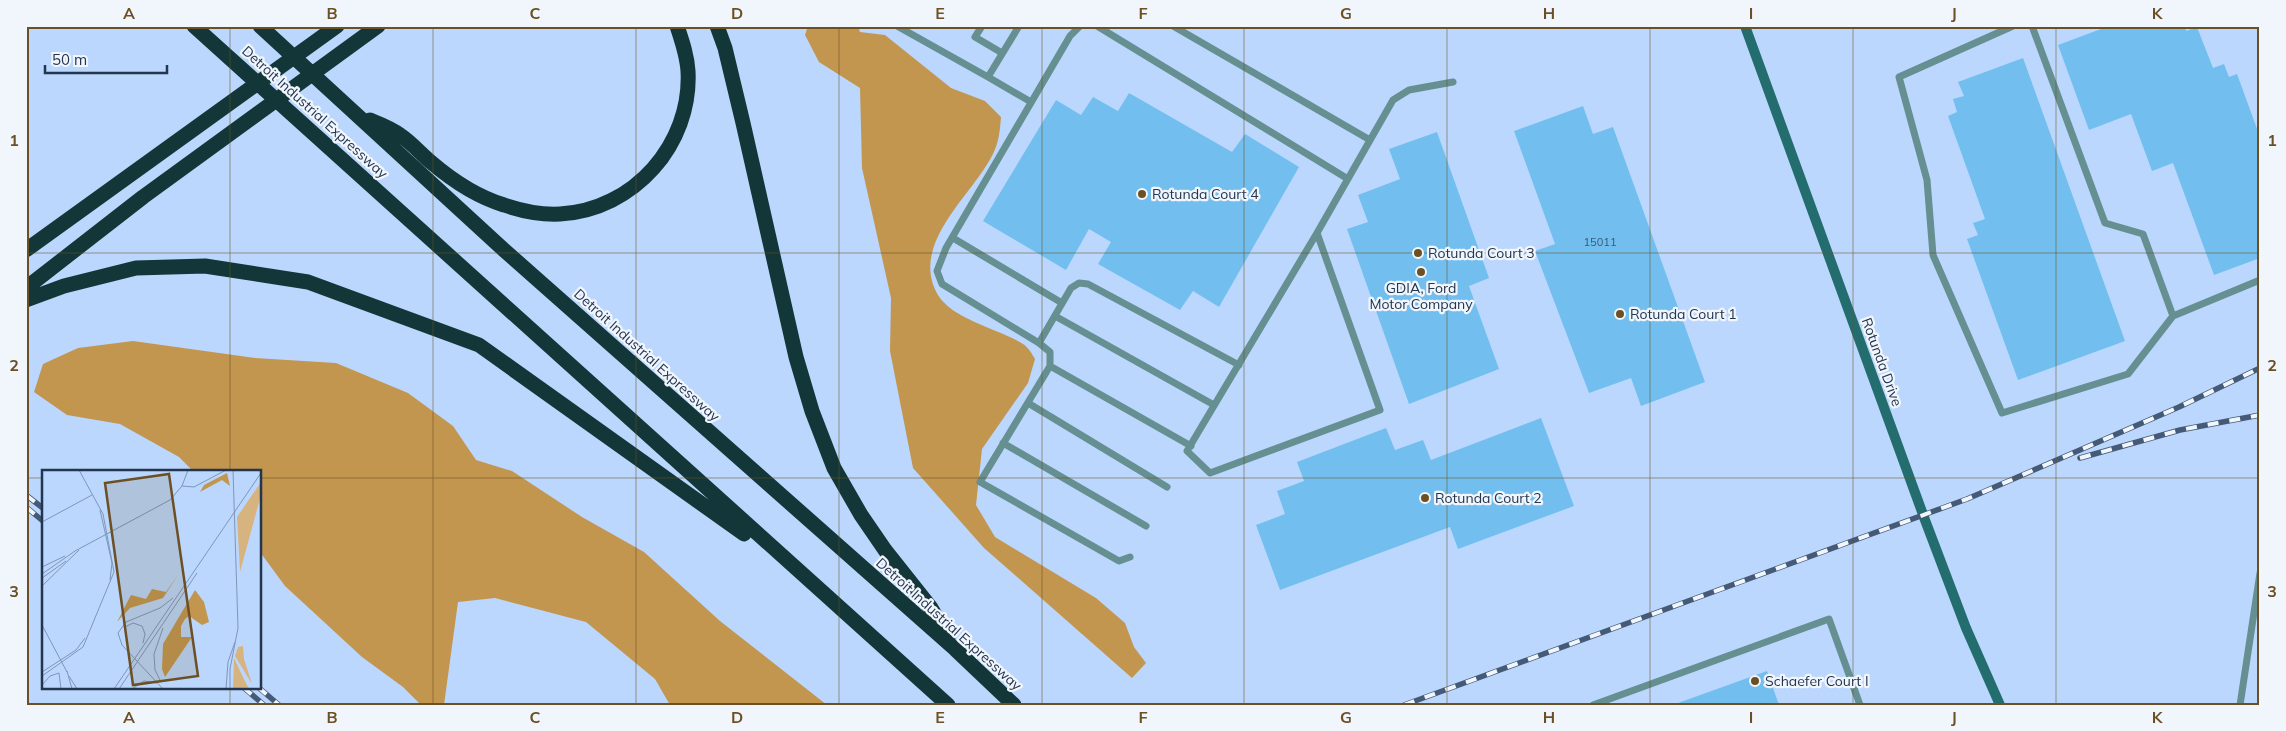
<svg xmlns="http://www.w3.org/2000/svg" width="2286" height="731" font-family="Mulish,sans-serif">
<rect width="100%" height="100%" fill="#bbd7fe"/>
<!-- forest -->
<path fill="#c2964f" d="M808 26H858L860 32 885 35 951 88 985 101 1001 117C1000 130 999 142 993 154 973 195 908 244 938 295 953 320 1000 329 1023 344 1028 347 1032 354 1035 359L1028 383 982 449 976 505 995 537 1096 598 1125 623 1134 647 1146 663 1132 678 984 548 913 468 890 351 891 298 862 168 860 88 819 62 805 35Z
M133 341 255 358 336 363 408 393 453 426 476 460 512 471 582 517 644 552 720 621 827 705H670L655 679 586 622 495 598 458 602 444 705H421L403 687 362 657 285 586 260 552V471H193L179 457 120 424 67 415 34 392 43 364 78 348Z"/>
<!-- building -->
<path fill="#72bfef" d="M2109 26H2185L2186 31 2197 27 2213 68 2224 64 2229 77 2237 74 2260 137V258L2214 275 2173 163 2152 171 2131 114 2089 130 2058 45Z
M2023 58 2125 341 2018 380 1967 239 1978 235 1973 223 1985 219 1948 116 1957 112 1953 99 1964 96 1958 82Z
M1129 93 1232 152 1245 134 1299 167 1219 307 1193 291 1180 310 1098 264 1111 242 1089 229 1066 270 983 221 1056 100 1081 115 1093 97 1118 111Z
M1583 106 1593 134 1613 127 1705 382 1641 406 1631 378 1589 393 1535 251 1555 244 1514 131Z
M1437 132 1489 278 1469 286 1499 369 1409 404 1347 229 1368 222 1358 195 1400 179 1389 149Z
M1541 418 1574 506 1458 549 1450 527 1280 590 1256 525 1285 514 1277 491 1304 481 1297 462 1386 428 1395 450 1423 440 1431 460Z
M1767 671 1779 705H1679L1678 703Z"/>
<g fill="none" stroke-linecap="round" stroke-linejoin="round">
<!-- lane -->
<path stroke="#658f90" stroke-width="7" d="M897 26 988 77
M982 26 975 37 1002 53
M1019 26 988 77 1031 102
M1080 26 1070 36 946 248 937 271 942 284 1039 343 1050 352V366L980 482 1119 561 1130 557
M1097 26 1348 179
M1173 26 1370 140
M2013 26 1899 77 1927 180 1933 255 2002 413 2128 374 2173 316 2260 280
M2032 26 2105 223 2143 234 2173 316
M1317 233 1187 451 1210 473 1380 410 1317 233 1393 100 1409 90 1453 82
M953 238 1062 303
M1055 316 1214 405
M1039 343 1071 288 1079 283 1088 284 1239 365
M1050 366 1191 446
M1028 403 1167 487
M1003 443 1146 526
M1593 705 1829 619 1860 705
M2240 705 2260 573"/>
<!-- secondary -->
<path stroke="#246d6f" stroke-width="10" d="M1745 26 1925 520 1966 628 2000 705"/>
<!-- highway -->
<path stroke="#133738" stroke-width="15" d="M194 26 948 705
M260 26 504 250 955 649 1014 705
M717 26 725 48 743 123 796 357 812 411 834 468 861 515 885 550 931 608 948 637
M370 120C380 124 391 128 400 135 412 143 421 154 432 163 452 180 478 197 504 205 522 211 541 215 560 214 634 210 692 144 688 71 687 55 682 41 677 26
M26 250 337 26
M26 288 143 197 378 26
M26 300 64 286 136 268 205 266 308 282 479 345 744 534"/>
<defs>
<path id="rail" d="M2080 458 2180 430 2260 415
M26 495 44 509
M26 507 44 522
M243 687 264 705
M258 687 279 705
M1404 705 1967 499 2179 407 2260 368"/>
</defs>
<!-- rail casing -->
<use href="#rail" stroke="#455a77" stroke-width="5.5"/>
<!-- rail -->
<use href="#rail" stroke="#f1f6fd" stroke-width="4" stroke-dasharray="11" stroke-linecap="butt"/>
</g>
<!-- grid -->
<path fill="none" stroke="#6c5023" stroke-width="1" stroke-opacity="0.55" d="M230 26V471M433 26V705M636 26V705M839 26V705M1042 26V705M1244 26V705M1447 26V705M1650 26V705M1853 26V705M2056 26V705M26 253H2260M26 478H44M260 478H2260M230 687V705"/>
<!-- markers -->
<g fill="#6c5023" stroke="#f1f6fd" stroke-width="2">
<circle cx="1142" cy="194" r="5"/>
<circle cx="1418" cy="253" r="5"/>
<circle cx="1421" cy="272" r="5"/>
<circle cx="1620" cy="314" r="5"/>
<circle cx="1425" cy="498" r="5"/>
<circle cx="1755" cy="681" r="5"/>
</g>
<g text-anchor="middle" stroke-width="4.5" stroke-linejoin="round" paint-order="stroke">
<!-- number labels -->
<g font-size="11" fill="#375877">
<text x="1600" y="246">15011</text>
</g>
<!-- street labels -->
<g font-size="14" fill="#23354f" stroke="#f1f6fd">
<text transform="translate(315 112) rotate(42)" y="5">Detroit Industrial Expressway</text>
<text transform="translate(647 355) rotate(42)" y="5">Detroit Industrial Expressway</text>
<text transform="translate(1882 362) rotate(70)" y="5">Rotunda Drive</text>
<text transform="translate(949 624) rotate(42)" y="5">Detroit Industrial Expressway</text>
</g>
<!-- poi labels -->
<g font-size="14" fill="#23354f" stroke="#f1f6fd" text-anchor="start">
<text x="1152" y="199">Rotunda Court 4</text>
<text x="1428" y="258">Rotunda Court 3</text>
<text x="1421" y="293" text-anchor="middle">GDIA, Ford<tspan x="1421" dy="16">Motor Company</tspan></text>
<text x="1630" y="319">Rotunda Court 1</text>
<text x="1435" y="503">Rotunda Court 2</text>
<text x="1765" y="686">Schaefer Court I</text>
</g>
</g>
<!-- overview -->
<g transform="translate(42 470)">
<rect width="219" height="219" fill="#bbd7fe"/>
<path d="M219 12V25L198 102 195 47ZM201 176 202 189 210 214 193 186 196 177ZM192 188 200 205 207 219H191Z" fill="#d7b47f"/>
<path d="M185 3 188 16 180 10 158 22 162 15ZM136 105 121 128 88 138 75 152 89 125 104 129 110 119 124 122ZM153 120 162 132 167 152 160 155 147 146 143 149 139 156V167H150L123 207 120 199 121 174Z" fill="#c2964f"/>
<path fill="none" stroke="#7e96b8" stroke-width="1" d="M140 16 152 17 184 0M58 40 70 93 68 110M0 52 50 25M0 97 23 86M0 104 33 81 128 30 140 16 146 0M0 108 24 91M0 116 37 80M0 155 25 202M83 157 91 153 100 156 103 164 101 173M25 201 30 219M0 202 34 180 43 168M0 206 41 177 72 102 61 44 37 0M27 206 35 219M119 212 113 200 112 184 121 158M0 215 8 206 17 203 19 219M72 219 219 3M77 219 155 103M90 219 102 211 115 213M121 219 80 175 76 163 84 152 118 138 131 128M184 219 186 192 193 172M188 219V199L196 158 191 0"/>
<path fill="#6c5023" fill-opacity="0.15" stroke="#6c5023" stroke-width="2.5" d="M127 4 156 206 91 215 63 13Z"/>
<rect width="219" height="219" fill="none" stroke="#23354f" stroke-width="2.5"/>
</g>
<!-- border -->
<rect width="2286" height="731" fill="none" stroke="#f1f6fd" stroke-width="55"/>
<!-- scale -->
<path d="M45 65v8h122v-8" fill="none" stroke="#23354f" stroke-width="2.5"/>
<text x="52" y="65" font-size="15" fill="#23354f" stroke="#f1f6fd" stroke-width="4" paint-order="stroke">50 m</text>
<rect x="28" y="28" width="2230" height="676" fill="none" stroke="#6c5023" stroke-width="2"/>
<g font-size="16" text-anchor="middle" font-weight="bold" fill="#6c5023">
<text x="129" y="19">A</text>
<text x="332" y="19">B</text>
<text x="535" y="19">C</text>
<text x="737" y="19">D</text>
<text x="940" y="19">E</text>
<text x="1143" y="19">F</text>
<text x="1346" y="19">G</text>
<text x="1549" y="19">H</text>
<text x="1751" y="19">I</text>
<text x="1954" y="19">J</text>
<text x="2157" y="19">K</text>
<text x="14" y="146">1</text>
<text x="2272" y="146">1</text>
<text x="14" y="371">2</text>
<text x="2272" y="371">2</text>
<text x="14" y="597">3</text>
<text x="2272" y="597">3</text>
<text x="129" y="723">A</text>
<text x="332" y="723">B</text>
<text x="535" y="723">C</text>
<text x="737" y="723">D</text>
<text x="940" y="723">E</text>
<text x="1143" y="723">F</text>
<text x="1346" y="723">G</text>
<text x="1549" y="723">H</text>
<text x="1751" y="723">I</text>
<text x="1954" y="723">J</text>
<text x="2157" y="723">K</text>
</g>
</svg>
